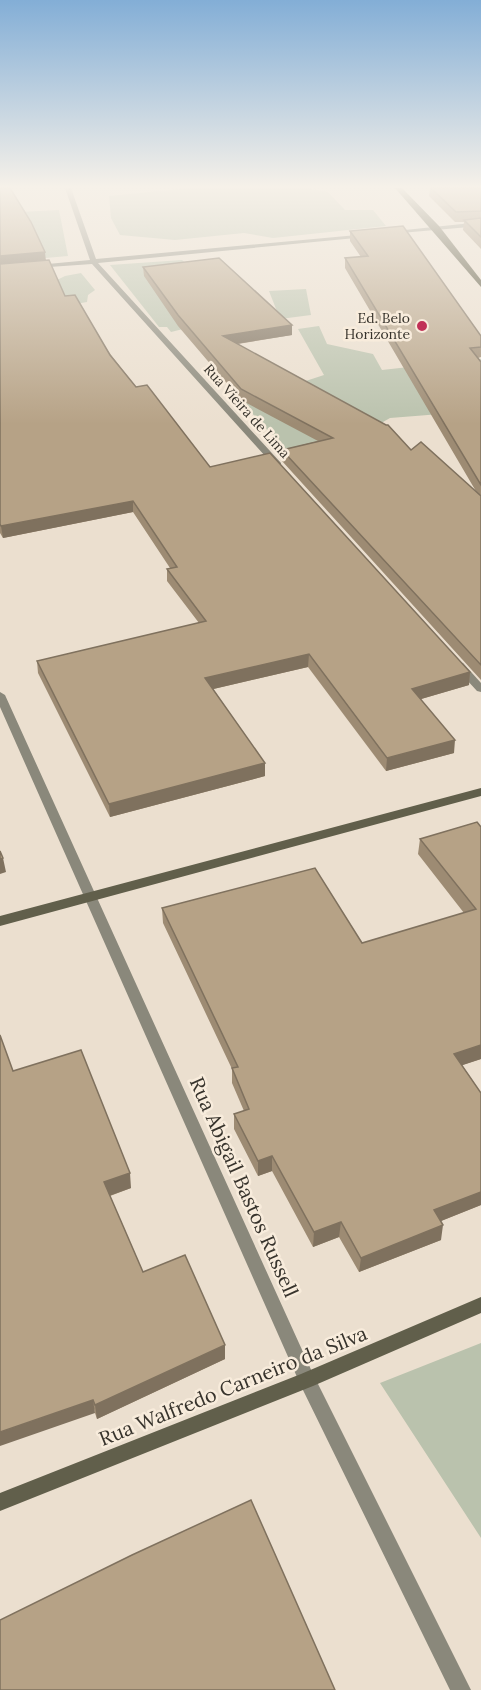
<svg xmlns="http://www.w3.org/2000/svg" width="481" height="1690" font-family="Lora,serif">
<rect width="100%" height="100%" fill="#ebdfcf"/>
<!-- green -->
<path fill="#bac2ad" d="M190 188H306L328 192 345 210H373L386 226 273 238 244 233 175 240 120 235 111 218 109 196Z
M59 210 68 256 0 262V213Z
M182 260 189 266 187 328 171 332 167 327H159L110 265Z
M81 273 95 290 88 295 87 302 58 307 55 281 65 276Z
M306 289 311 315 280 319 269 291Z
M319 326 327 344 373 354 382 370 481 359V383L453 413 390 418 339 447 292 457 242 402 324 375 298 329Z
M481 1343V1538L380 1383Z"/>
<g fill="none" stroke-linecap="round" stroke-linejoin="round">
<!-- street -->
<path fill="#8a887b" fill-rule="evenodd" d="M65 188H71L96 259 368 234 366 237 98 263 281 463V467H275L92 264 35 268V266L37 265 90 260Z
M481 222V226L389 234 386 232Z
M459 662 463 663 481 683V692L477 691 455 667 454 665 455 663Z
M0 692 5 695 313 1374 471 1690H450L301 1386 0 707Z"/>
<!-- secondary -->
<path fill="#615f4b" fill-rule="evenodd" d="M481 788V796L0 926V916Z
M481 1297V1313L313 1386 0 1511V1493L301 1374Z"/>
<!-- primary -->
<path fill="#454229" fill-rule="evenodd" d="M395 188H402L439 226 481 280V287Z"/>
</g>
<!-- wall -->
<path fill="#9d8b73" d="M0 188 46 260 65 296 136 387 210 467 470 672 469 685 421 699 454 753 386 771 308 667 213 689 265 763V776L110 817 38 673 37 661 199 623 167 581V569L170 568 133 512 3 538 0 533Z
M430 188H481V249L463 230 464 222H455L429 196Z
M350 231 481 336V357L478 358 481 362V680L282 461V450L318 441 241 400 178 326 144 276 143 267 292 325V335L238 344 411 450 477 493 345 268V258L361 257 350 241Z
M477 822 481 1059 462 1065 481 1093V1205L441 1221V1240L359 1272 339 1237 313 1247 272 1171 258 1176 234 1129V1114L244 1111 232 1083V1069L163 923 162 908 362 943 464 913 418 854 420 839Z
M13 1071 131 1188 110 1196 143 1272 225 1345V1359L97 1419 95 1413Z"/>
<!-- shaded-wall -->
<path fill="#7f715e" d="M45 252 46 262 0 266V256Z
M292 325V335L223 346V336Z
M133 501V512L3 538 1 526Z
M309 654 308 667 205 691V678Z
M470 672 469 685 411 702 412 689Z
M455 740 454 753 386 771 387 758Z
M265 763V776L110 817 109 804Z
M3 858 6 872 0 874V859Z
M481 1045V1059L451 1069 454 1054Z
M272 1156V1171L258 1176V1161Z
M130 1173 131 1188 106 1197 104 1182Z
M481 1192V1205L431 1225 434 1210Z
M341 1222 339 1237 313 1247 314 1232Z
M443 1225 441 1240 359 1272 361 1258Z
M225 1345V1359L97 1419 95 1405Z
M93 1400 95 1413 0 1446V1432Z"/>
<!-- building -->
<path fill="#b6a286" stroke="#7f715e" stroke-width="1.5" d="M0 188H10L31 222 45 252 0 256Z
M431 188H481V211L456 212Z
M481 218V237L464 220Z
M403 226 481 336V347L470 348 481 362V485L345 258 368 256 350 231Z
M219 258 292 325 223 336 386 425H388L411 450 421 442 481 496V665L282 450 333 438 241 389 178 315 143 267Z
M49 260 65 296 75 295 110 355 136 387 147 385 210 467 270 453 470 672 412 689 455 740 387 758 309 654 205 678 265 763 109 804 37 661 206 621 167 569 177 567 133 501 1 526 0 524V264Z
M477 822 481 827V1045L454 1054 481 1093V1192L434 1210 443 1225 361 1258 341 1222 314 1232 272 1156 258 1161 234 1114 249 1109 232 1068 238 1067 162 908 315 868 362 943 476 909 420 839Z
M0 851 3 858 0 859Z
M0 1035 13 1071 81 1050 130 1173 104 1182 143 1272 185 1255 225 1345 95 1405 93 1400 0 1432Z
M251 1500 335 1690H0V1620L132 1555Z"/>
<!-- sky -->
<linearGradient id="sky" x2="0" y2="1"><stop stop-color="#83aed6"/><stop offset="0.44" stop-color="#f6f1e9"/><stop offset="1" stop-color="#f6f1e9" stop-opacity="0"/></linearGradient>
<rect width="481" height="424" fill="url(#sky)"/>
<!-- markers -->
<circle fill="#c13157" stroke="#f8ecdc" stroke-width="2" cx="422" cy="326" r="6"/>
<g text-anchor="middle" stroke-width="5" stroke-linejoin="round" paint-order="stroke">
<!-- far-poi labels -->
<g font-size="14" fill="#37332c" stroke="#f8ecdc" text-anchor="end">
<text x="410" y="323">Ed. Belo<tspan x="410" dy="16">Horizonte</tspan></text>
</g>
<!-- far-street labels -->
<g font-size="14" fill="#37332c" stroke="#f8ecdc">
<text transform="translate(247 411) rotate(48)" y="5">Rua Vieira de Lima</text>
</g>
<!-- near-street labels -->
<g font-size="20" fill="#37332c" stroke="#f8ecdc">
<text transform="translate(244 1187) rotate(66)" y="7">Rua Abigail Bastos Russell</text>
<text transform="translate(233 1386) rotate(-22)" y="7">Rua Walfredo Carneiro da Silva</text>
</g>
</g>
</svg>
